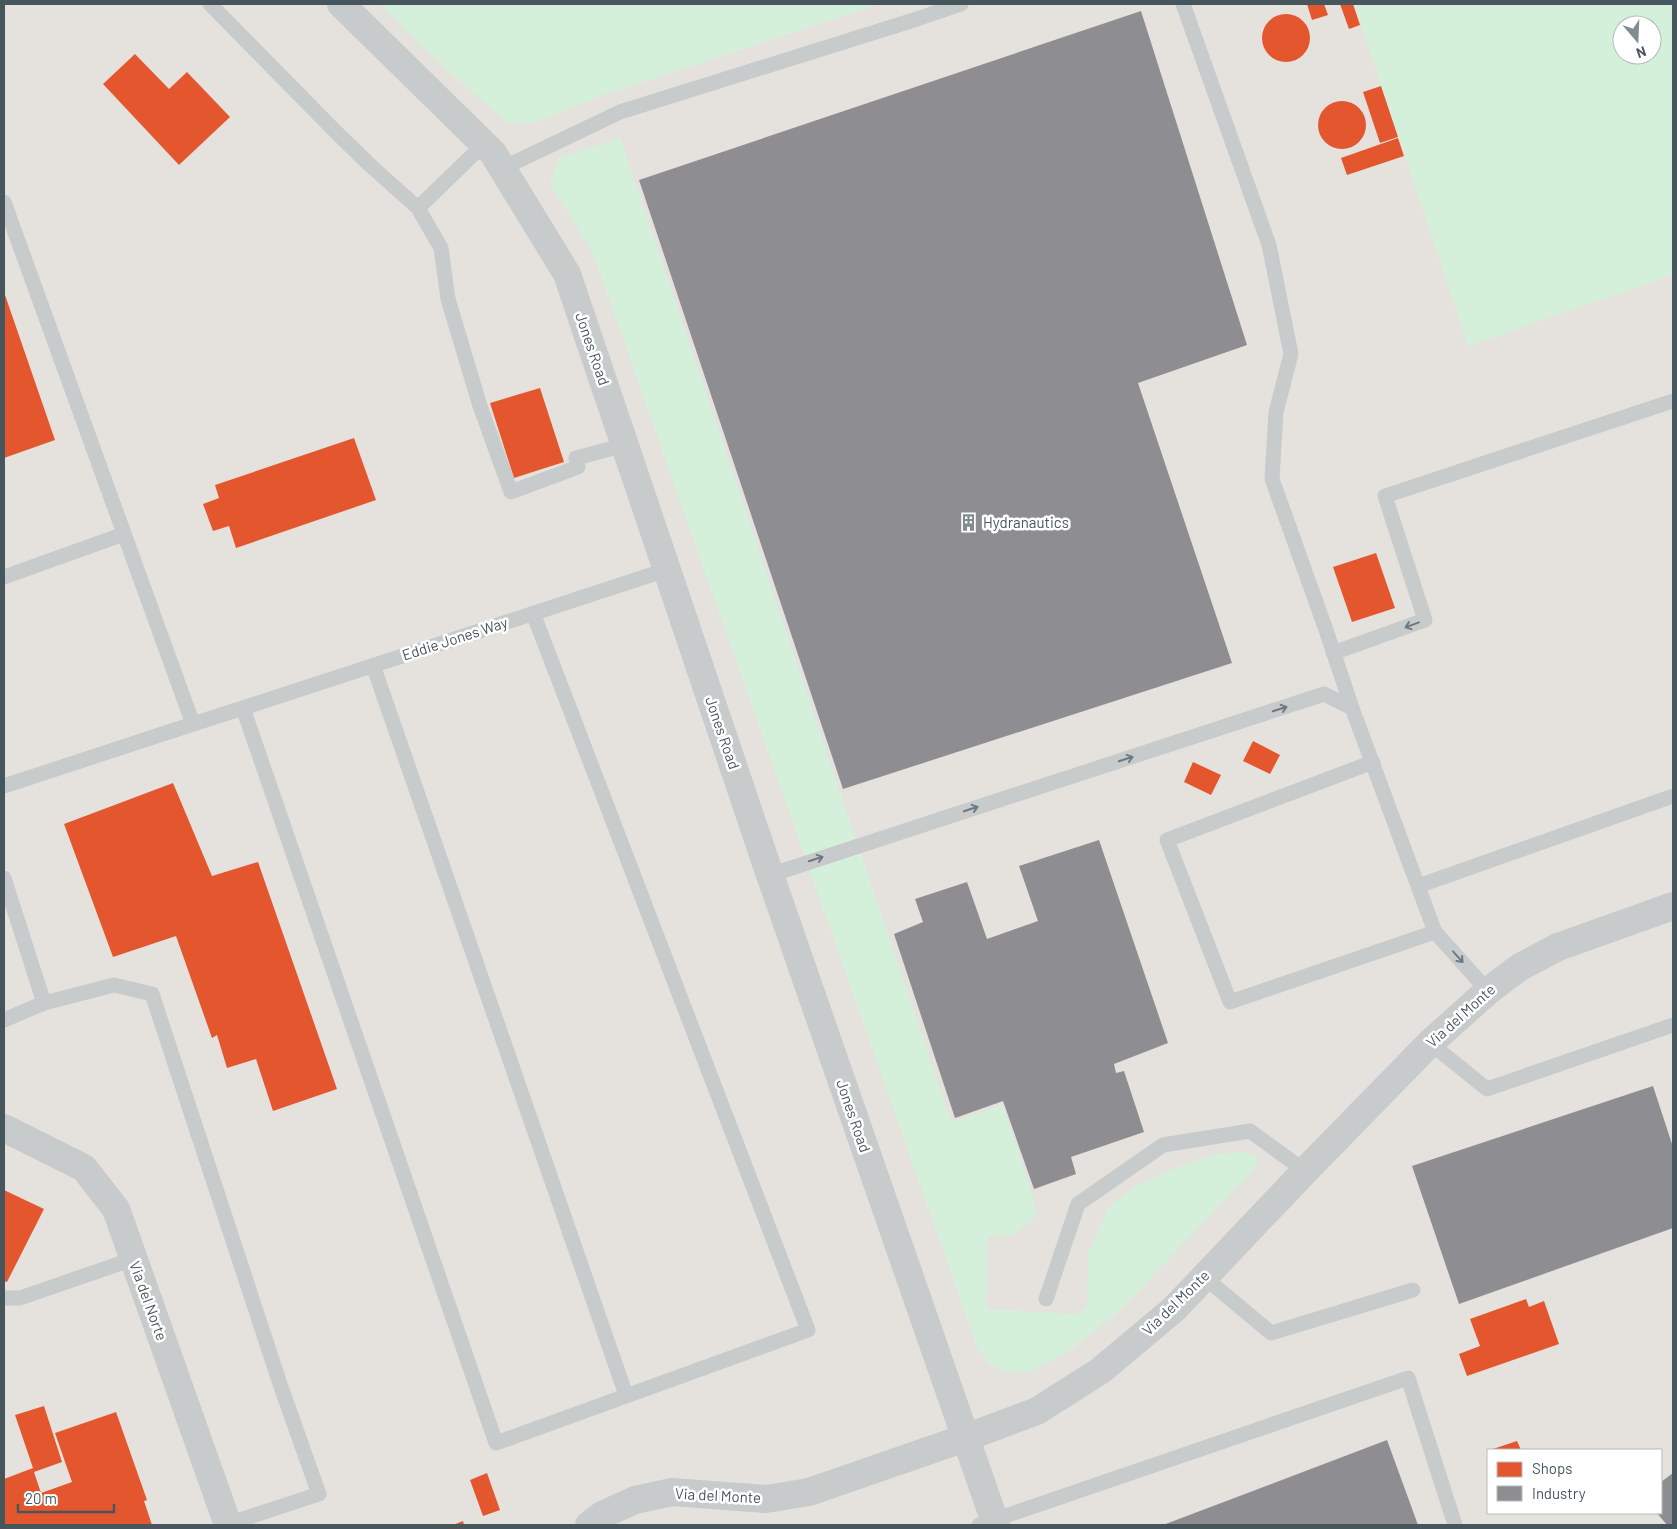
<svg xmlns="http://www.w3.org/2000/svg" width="1677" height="1529" font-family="Barlow,sans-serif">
<rect width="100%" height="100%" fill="#f1f0f0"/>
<!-- commercial -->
<path fill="#e5e2de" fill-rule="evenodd" d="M4 4H1673V1525H4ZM1622 25H1652V55H1622ZM1488 1450H1661V1513H1488Z"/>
<!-- green -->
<path fill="#d4f0db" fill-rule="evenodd" d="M380 4H879L603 95 534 123H508L443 66Z
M1354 4H1673V275L1468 346ZM1622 25H1652V55H1622Z
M620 138 951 1122 1003 1105 1031 1190 1037 1216 1014 1235 987 1236V1309L1072 1314 1080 1313 1087 1306 1088 1253 1109 1207 1134 1187 1170 1170 1211 1156 1243 1151 1256 1157 1257 1166 1116 1314 1066 1353 1030 1372H1005L987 1362 977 1347 593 253 550 183 559 158Z"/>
<!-- shops -->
<path fill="#e4572e" d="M1307 4H1324L1328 15 1312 20Z
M1340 4H1353L1360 25 1349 29Z
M1262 38a24 24 0 1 1 48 0a24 24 0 1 1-48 0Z
M135 54 169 89 187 72 230 117 179 165 103 84Z
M1381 86 1398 137 1380 143 1363 92Z
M1318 125a24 24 0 1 1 48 0a24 24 0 1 1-48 0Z
M1398 138 1404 156 1347 175 1341 158Z
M4 292 55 440 4 458Z
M540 388 564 462 514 478 490 403Z
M354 438 376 500 236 548 229 526 213 531 203 504 219 498 215 485Z
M1376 553 1395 608 1352 622 1333 567Z
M1253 741 1280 755 1270 774 1243 761Z
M1193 762 1221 775 1211 795 1184 782Z
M173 783 212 876 258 862 337 1089 273 1111 256 1059 227 1068 217 1035 212 1038 176 936 113 957 64 824Z
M4 1190 44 1209 7 1282 4 1281Z
M1526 1299 1529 1307 1544 1301 1559 1344 1467 1376 1459 1354 1480 1346 1470 1319Z
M44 1406 62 1462 34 1472 41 1493 72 1482 55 1433 116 1412 147 1500 144 1501 152 1525H4V1479L33 1468 15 1415Z
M1517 1441 1521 1450H1490Z
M487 1473 500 1510 483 1516 470 1480Z
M463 1521 464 1525H453Z"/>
<!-- industry -->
<path fill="#8d8d92" d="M1141 11 1247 345 1138 383 1232 663 843 789 639 180Z
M1099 840 1168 1043 1114 1064 1116 1073 1124 1071 1144 1132 1071 1157 1076 1174 1034 1189 1003 1101 955 1118 894 934 923 922 915 899 967 882 987 939 1038 921 1019 866Z
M1653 1086 1673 1147V1228L1459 1304 1412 1166Z
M1387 1440 1418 1525H1163Z
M1673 1473V1525H1667L1657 1513H1661V1482Z"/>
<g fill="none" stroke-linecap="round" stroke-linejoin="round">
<!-- lane -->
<path stroke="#c7cbcc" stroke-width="15" d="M210 4 338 134 372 167 418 208 441 248 448 299 480 406 511 492 578 467 576 458 625 445
M1183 4 1269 245 1291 354 1276 412 1272 479 1326 630 1352 708 1435 932 1488 991
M503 168 620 112 914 20 961 4
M4 202 193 724 4 786
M418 208 484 144
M4 577 124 534
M1333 653 1425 620 1385 496 1673 401
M373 665 626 1395
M243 708 666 570
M193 724 243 708 496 1443 808 1330 533 613
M1373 762 1167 840 1230 1002 1435 932
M770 875 1324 694 1352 708
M4 878 44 1003
M1418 886 1673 796
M4 1020 44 1003 114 985 152 994 281 1387 319 1494 228 1524
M1430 1043 1487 1089 1673 1025
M1204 1277 1271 1333 1413 1290
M4 1298H20L133 1259
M1046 1299 1078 1204 1163 1145 1250 1131 1305 1171
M979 1525 1408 1378 1455 1525"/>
<!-- street -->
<path stroke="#c7cbcc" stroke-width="28" d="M341 4 493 153 567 274 770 875 996 1525
M4 1128 84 1168 116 1209 228 1525
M589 1525 602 1515 635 1500 672 1492 766 1499 809 1492 965 1438 1037 1411 1100 1371 1174 1309 1305 1171 1430 1043 1488 991 1520 967 1558 947 1673 906"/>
</g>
<!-- one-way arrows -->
<defs><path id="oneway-shaft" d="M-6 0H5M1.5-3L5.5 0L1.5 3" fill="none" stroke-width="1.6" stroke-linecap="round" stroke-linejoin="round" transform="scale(1.25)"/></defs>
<g stroke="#6d797e">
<use href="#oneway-shaft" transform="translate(1412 625) rotate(160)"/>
<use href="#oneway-shaft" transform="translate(1280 709) rotate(-18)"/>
<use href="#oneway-shaft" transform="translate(1126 759) rotate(-18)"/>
<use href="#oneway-shaft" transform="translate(971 809) rotate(-18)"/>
<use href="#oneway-shaft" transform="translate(816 859) rotate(-18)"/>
<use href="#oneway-shaft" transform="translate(1458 957) rotate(48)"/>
</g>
<!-- icons -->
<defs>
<symbol id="building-bare" viewBox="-9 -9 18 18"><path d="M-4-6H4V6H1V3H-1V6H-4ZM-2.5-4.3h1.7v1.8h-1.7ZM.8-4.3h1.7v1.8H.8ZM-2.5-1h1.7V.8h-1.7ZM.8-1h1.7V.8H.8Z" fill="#828c90" stroke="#fff" stroke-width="2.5" paint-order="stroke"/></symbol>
</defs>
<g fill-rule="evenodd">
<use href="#building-bare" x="956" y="510" width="25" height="25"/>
</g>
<g text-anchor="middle" stroke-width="5" stroke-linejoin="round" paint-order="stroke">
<!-- street labels -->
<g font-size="15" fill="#47565d" stroke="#fff">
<text transform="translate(592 349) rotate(71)" y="5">Jones Road</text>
<text transform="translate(455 639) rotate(-18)" y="5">Eddie Jones Way</text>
<text transform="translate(722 733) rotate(71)" y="5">Jones Road</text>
<text transform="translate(1461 1016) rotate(-42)" y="5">Via del Monte</text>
<text transform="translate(853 1116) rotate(71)" y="5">Jones Road</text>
<text transform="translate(148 1301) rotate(70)" y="5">Via del Norte</text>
<text transform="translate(1176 1303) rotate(-44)" y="5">Via del Monte</text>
<text transform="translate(718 1496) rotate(3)" y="5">Via del Monte</text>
</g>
<!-- poi labels -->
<g font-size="15" fill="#47565d" stroke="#fff" text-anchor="start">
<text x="983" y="528">Hydranautics</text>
</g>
</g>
<!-- border -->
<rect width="1677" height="1529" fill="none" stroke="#47565d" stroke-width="10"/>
<!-- legend -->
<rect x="1487" y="1449" width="175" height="65" fill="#ffffff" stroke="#b5bbbe"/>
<rect x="1497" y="1462" width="25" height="15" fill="#e4572e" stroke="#b5bbbe"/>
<text x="1532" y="1474" font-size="15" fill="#47565d">Shops</text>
<rect x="1497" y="1486" width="25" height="15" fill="#8d8d92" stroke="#b5bbbe"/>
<text x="1532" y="1499" font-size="15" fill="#47565d">Industry</text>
<!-- north arrow -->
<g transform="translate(1637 40) rotate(161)"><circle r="24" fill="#ffffff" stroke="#b5bbbe"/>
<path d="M0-4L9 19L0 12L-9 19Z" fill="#828c90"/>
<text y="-8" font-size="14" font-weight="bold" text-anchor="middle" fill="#47565d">N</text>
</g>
<!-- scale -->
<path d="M18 1504v8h96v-8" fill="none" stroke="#47565d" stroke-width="2.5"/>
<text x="25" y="1504" font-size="15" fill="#47565d" stroke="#ffffff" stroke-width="4" paint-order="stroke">20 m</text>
</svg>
